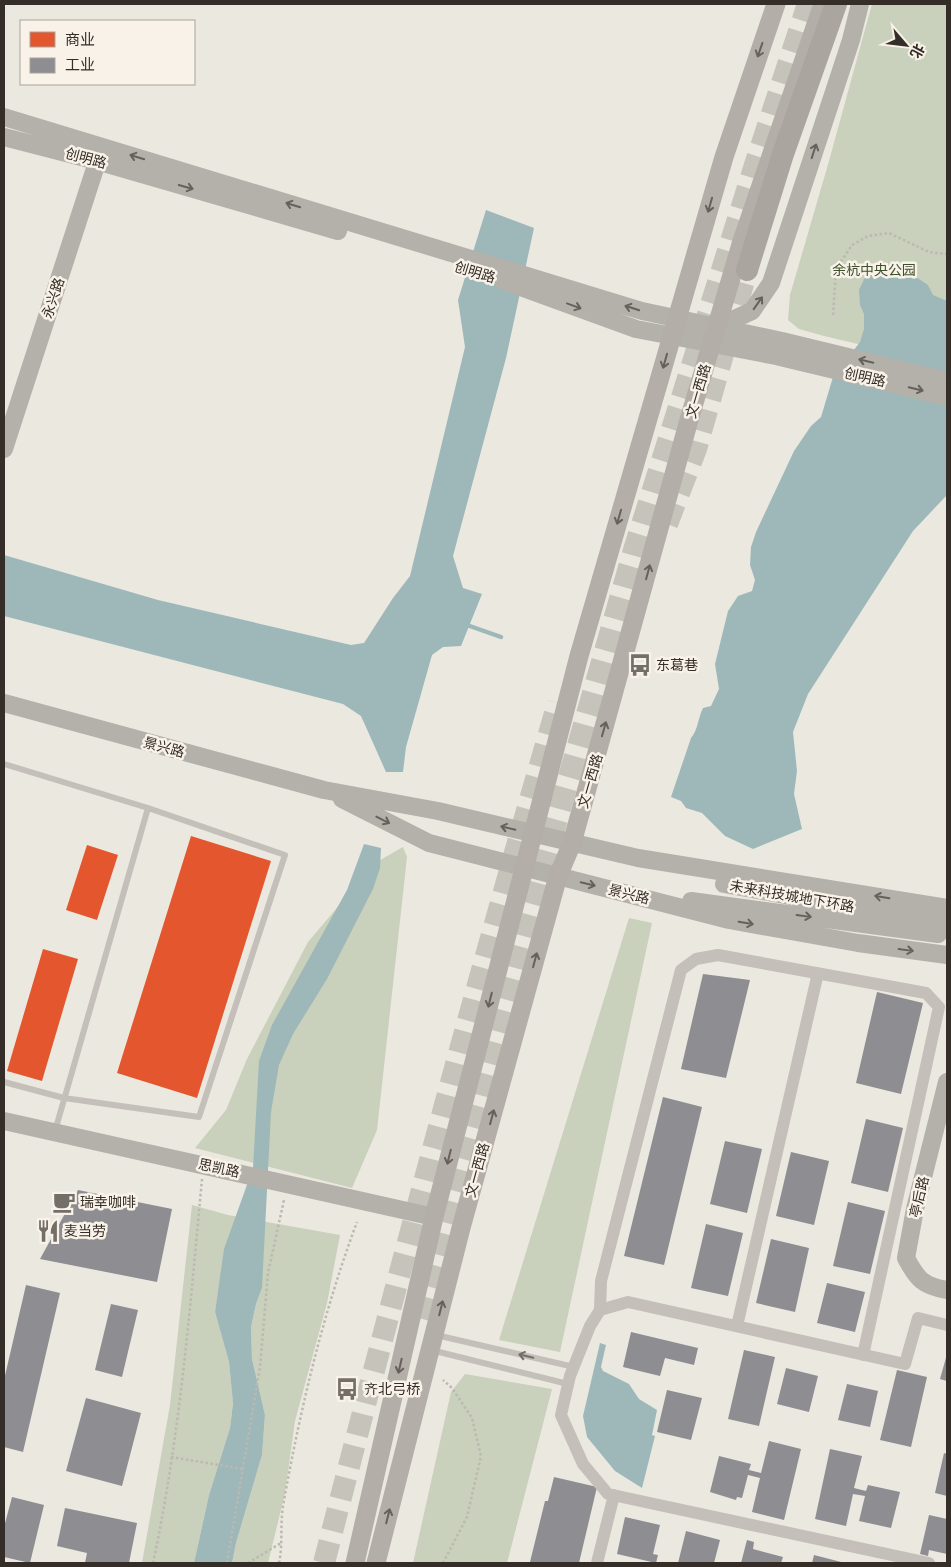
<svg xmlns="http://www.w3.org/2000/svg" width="951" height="1567" font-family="'Archivo Narrow','Noto Sans SC',sans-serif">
<rect width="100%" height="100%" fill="#ebe8e0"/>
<!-- green -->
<path fill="#c9d0bb" d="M872 4H947V365L824 336 799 329 788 320 790 295 829 161Z
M403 847 407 857 377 1130 352 1188 195 1148 226 1110 247 1059 308 942 375 863Z
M629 918 652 923 560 1352 499 1340Z
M192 1205 228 1215 340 1235 327 1303 295 1421 285 1493 268 1563H232L236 1543 262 1455 265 1415 252 1359 251 1327 256 1304 262 1288 225 1249 215 1312 229 1362 233 1402 230 1428 209 1495 194 1563H142L170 1405Z
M465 1374 552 1389 507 1563H413L451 1392Z"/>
<!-- water -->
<path fill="#9eb8ba" d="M486 210 534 228 506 358 453 556 463 588 482 594 461 646 443 647 432 655 406 747 403 772H386L361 716 343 704 4 616V555L158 600 351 645 364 643 393 598 410 576 465 347 458 300Z
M893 268 913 275 928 285 933 295 947 301V495L913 531 808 694 793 732 797 771 794 794 802 829 753 849 725 836 702 813 686 808 681 801 671 797 691 738C698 730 698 718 703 708L711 706 719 689 715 664 728 611 738 596 752 591 755 580 750 565 751 547 756 532 794 451 811 426 821 417 833 377 860 342 864 329V314L860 305 859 290 869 269Z
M364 844 381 848 380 868 373 889 327 979 293 1034 279 1065 271 1112 262 1288 256 1304 251 1327 252 1359 265 1415 262 1455 236 1543 232 1563H194L209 1495 230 1428 233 1403 229 1362 215 1312 224 1249 253 1168 259 1061 272 1025 347 890Z
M600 1343 606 1345 601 1367 603 1371 629 1384 639 1399 657 1410 652 1435 655 1436 642 1488 615 1471 587 1437 583 1416Z"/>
<!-- shops -->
<path fill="#e4572e" d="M191 836 271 861 197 1098 117 1073Z
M87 845 118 855 97 920 66 910Z
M43 949 78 959 42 1081 7 1071Z"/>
<!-- industry -->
<path fill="#8d8d92" d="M703 974 750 980 726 1078 681 1069Z
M877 992 923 1003 901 1094 856 1083Z
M663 1097 702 1107 664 1265 624 1256Z
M866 1119 903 1128 888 1192 851 1183Z
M725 1141 762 1149 747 1213 710 1204Z
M791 1152 829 1161 814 1225 776 1216Z
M78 1190 172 1209 157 1282 40 1259Z
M848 1202 885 1211 870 1274 833 1266Z
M706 1224 743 1233 728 1296 691 1288Z
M771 1239 809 1248 795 1312 756 1303Z
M827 1283 865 1292 855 1332 817 1323Z
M26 1285 60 1293 23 1452 4 1447V1380Z
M111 1304 138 1310 122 1377 95 1370Z
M631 1332 698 1348 694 1365 665 1358 660 1376 623 1367Z
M744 1350 775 1357 759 1426 728 1419Z
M947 1354V1381L940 1379Z
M786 1368 818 1376 809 1412 777 1404Z
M897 1370 927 1377 911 1447 880 1440Z
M847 1384 878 1391 870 1427 838 1420Z
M667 1390 702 1398 691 1440 657 1432Z
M86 1398 141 1413 122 1486 66 1471Z
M769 1441 801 1449 784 1520 752 1512 760 1478 748 1475 742 1498 737 1497 736 1500 710 1492 719 1456 751 1464 749 1470 761 1473Z
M830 1449 862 1456 854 1488 866 1491 868 1485 900 1492 891 1528 859 1521 865 1496 853 1494 846 1526 815 1519Z
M944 1453 947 1454V1496L935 1493Z
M554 1477 597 1487 579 1563 530 1562 545 1501H548Z
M12 1497 44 1505 30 1563 4 1557V1527Z
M65 1508 137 1523 129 1563H85L87 1553 57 1546Z
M929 1515 947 1519V1554L929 1550 928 1556 920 1554Z
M625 1517 660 1525 653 1554 658 1555 656 1563 617 1554Z
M686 1531 720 1540 714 1563H678Z
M747 1540 754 1542 753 1549 783 1557 781 1563H741Z
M814 1555 845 1563H812Z"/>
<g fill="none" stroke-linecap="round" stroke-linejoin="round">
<!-- stream -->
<path stroke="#9eb8ba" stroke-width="4.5" d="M464 624 501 637"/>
<!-- highway-tunnel -->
<path stroke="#c6c3bb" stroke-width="22" stroke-dasharray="22 11" stroke-linecap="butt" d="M667 524 696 449 747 270
M419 1318 561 805 634 550 754 168 808 4
M324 1563C398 1275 475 988 558 703"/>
<!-- path -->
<path stroke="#bcb8b2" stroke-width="2.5" stroke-dasharray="2.5 2.5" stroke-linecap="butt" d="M833 315 836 269 852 245 868 236 889 233 929 252 947 254
M171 1457 243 1469
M153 1563C180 1437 190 1308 202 1179
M227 1563 260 1367 268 1273 284 1200
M248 1563 281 1543
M279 1563C283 1545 280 1525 283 1506 300 1410 323 1313 357 1222
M443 1563 467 1517 481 1456 472 1418 452 1388 443 1380"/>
<!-- lane -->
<path stroke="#c4bfb9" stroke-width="6" d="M4 764 148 808 285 855 199 1117 64 1098 4 1082
M55 1131 148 808
M436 1335 574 1367
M431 1350 568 1384"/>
<!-- street -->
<path stroke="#c4bfb9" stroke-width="12" d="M600 1310 601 1281 681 970 696 959 718 955 926 993 939 1007 863 1355
M737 1326 818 973
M597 1563 614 1495
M929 1563 608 1494 583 1464 561 1415 570 1376 590 1326 600 1310 628 1302 905 1364 918 1318 947 1325"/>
<!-- secondary -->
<path stroke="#b4b0aa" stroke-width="18" d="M4 117 642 311 782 341 947 381
M4 137 97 161 338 231
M504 281 636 329 776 356 947 397
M717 327 752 311 771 283 851 40 860 4
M4 449 101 150
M4 703 324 790 438 811 638 858 947 908
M342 799 429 843 729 920 858 943 947 955
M724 884 947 924
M691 901 938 934
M947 1082 915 1209 906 1258C917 1279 923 1286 947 1290
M4 1121 434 1217"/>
<!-- primary -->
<path stroke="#b3aea8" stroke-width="19" d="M355 1563 434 1217 579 656 724 157 776 4
M376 1563 461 1228 558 876 572 843 689 420 742 241 823 4"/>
<!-- highway -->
<path stroke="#aaa69f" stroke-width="22" d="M747 270 783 154 836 4"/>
</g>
<!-- one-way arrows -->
<defs><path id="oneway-shaft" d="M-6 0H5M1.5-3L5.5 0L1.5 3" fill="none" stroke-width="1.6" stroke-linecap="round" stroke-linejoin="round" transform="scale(1.25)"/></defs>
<g stroke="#67615b">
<use href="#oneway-shaft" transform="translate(760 50) rotate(109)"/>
<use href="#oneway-shaft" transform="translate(710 205) rotate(106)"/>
<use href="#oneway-shaft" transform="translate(665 361) rotate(106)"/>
<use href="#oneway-shaft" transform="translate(619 517) rotate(106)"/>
<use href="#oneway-shaft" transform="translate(648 572) rotate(-75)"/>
<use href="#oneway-shaft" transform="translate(604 729) rotate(-74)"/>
<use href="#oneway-shaft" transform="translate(535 960) rotate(-75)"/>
<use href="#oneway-shaft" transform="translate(490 1000) rotate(104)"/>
<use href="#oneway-shaft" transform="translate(492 1117) rotate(-75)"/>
<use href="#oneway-shaft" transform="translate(449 1157) rotate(104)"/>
<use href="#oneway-shaft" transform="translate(441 1308) rotate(-76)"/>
<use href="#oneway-shaft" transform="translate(400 1366) rotate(103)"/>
<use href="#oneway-shaft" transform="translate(388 1516) rotate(-76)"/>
</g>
<g stroke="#67615c">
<use href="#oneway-shaft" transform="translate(814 151) rotate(-72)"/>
<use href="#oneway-shaft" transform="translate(137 157) rotate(-163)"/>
<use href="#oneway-shaft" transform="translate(186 187) rotate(16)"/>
<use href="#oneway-shaft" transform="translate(293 205) rotate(-163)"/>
<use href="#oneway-shaft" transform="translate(758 303) rotate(-55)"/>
<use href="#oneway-shaft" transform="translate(574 306) rotate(20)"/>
<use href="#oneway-shaft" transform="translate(632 308) rotate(-162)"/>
<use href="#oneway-shaft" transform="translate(866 361) rotate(-167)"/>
<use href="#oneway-shaft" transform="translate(916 389) rotate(13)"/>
<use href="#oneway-shaft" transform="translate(383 820) rotate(27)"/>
<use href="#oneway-shaft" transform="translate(508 828) rotate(-167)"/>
<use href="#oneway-shaft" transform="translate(588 884) rotate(14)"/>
<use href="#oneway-shaft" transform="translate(882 897) rotate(-171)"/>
<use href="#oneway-shaft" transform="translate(804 916) rotate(8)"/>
<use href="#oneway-shaft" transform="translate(746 923) rotate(10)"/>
<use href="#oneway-shaft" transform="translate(906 950) rotate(8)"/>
</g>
<use stroke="#756f69" href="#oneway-shaft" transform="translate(526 1356) rotate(-167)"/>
<!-- icons -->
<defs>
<symbol id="bus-bare" viewBox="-9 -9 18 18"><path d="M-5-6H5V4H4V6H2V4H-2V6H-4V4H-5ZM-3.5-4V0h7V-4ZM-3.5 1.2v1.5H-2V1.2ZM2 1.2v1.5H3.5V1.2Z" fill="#746e68" stroke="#f8f2e8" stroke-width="2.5" paint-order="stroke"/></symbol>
<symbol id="cafe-bare" viewBox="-9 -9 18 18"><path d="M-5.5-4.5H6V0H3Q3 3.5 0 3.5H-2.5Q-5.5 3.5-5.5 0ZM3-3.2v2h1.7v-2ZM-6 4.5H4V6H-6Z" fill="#746e68" stroke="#f8f2e8" stroke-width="2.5" paint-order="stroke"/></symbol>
<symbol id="restaurant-bare" viewBox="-9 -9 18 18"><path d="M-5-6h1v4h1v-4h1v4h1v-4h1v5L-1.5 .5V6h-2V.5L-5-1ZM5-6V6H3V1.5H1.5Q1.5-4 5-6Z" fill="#746e68" stroke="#f8f2e8" stroke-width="2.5" paint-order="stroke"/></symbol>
</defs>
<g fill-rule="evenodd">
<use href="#bus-bare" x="624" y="649" width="32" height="32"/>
<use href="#cafe-bare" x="48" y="1186" width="32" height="32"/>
<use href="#restaurant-bare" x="32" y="1215" width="32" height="32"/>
<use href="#bus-bare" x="331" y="1373" width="32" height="32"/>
</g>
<g text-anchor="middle" stroke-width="5" stroke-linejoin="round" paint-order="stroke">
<!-- street labels -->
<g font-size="14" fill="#342d28" stroke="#f8f2e8">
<text transform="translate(86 158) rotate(15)" y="5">创明路</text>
<text transform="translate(475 272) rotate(17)" y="5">创明路</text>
<text transform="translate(53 298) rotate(-72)" y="5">永兴路</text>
<text transform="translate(865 377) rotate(13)" y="5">创明路</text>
<text transform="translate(698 391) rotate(-74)" y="5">文一西路</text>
<text transform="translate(164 747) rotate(15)" y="5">景兴路</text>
<text transform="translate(590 781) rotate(-74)" y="5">文一西路</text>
<text transform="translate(629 894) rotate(14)" y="5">景兴路</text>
<text transform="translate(792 896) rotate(10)" y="5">未来科技城地下环路</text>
<text transform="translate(219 1168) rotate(12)" y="5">思凯路</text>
<text transform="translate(477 1170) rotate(-75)" y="5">文一西路</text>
<text transform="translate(919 1197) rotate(-77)" y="5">亭后路</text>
</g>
<!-- park labels -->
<g font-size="14" fill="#3f502e" stroke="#f8f2e8">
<text x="874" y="275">余杭中央公园</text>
</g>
<!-- poi labels -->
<g font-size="14" fill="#342d28" stroke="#f8f2e8" text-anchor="start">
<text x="656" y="670">东葛巷</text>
<text x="80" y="1207">瑞幸咖啡</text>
<text x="64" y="1236">麦当劳</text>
<text x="364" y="1394">齐北弓桥</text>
</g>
</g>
<!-- border -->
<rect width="951" height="1567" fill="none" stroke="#342d28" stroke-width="10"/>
<!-- legend -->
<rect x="20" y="20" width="175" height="65" fill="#f8f2e8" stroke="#aaa39b"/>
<rect x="30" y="32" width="25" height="15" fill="#e4572e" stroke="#aaa39b"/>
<text x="65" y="45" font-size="15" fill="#342d28">商业</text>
<rect x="30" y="58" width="25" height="15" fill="#8d8d92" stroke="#aaa39b"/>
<text x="65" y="70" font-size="15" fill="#342d28">工业</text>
<!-- north arrow -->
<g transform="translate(906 45) rotate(118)" stroke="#f8f2e8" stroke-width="4" paint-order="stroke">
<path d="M0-4L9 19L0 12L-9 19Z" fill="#342d28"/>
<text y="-8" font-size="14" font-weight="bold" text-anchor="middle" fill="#342d28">北</text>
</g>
</svg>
